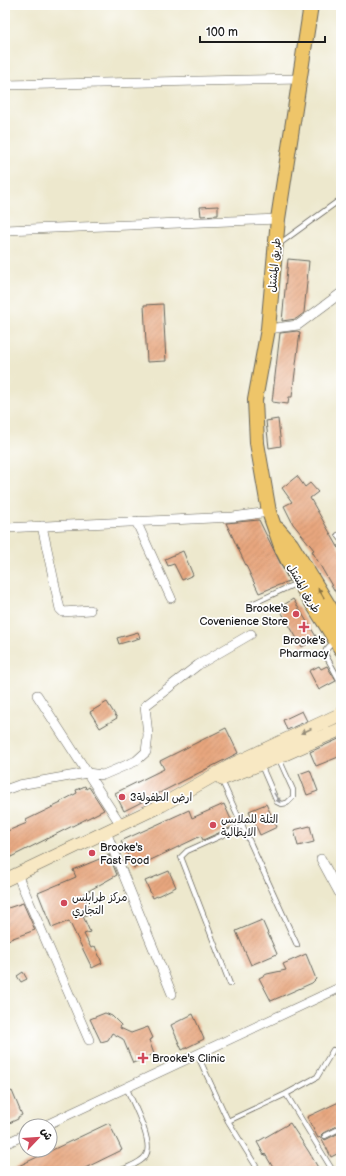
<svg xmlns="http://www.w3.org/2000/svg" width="346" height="1176" font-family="'Balsamiq Sans','Playpen Sans Arabic',sans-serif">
<defs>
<pattern id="building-hatch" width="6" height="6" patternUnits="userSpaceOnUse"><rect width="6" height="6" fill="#e7a67e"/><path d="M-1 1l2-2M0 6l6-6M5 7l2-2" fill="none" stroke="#c68e6c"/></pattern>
</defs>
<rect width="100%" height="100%" fill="#fff"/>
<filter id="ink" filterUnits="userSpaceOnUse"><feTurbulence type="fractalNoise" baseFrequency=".025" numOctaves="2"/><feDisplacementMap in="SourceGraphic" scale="8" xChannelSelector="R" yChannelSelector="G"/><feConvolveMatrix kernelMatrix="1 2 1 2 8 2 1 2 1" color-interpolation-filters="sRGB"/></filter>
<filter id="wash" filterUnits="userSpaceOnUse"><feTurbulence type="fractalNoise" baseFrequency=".012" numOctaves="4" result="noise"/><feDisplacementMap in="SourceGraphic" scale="16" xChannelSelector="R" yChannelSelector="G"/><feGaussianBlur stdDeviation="0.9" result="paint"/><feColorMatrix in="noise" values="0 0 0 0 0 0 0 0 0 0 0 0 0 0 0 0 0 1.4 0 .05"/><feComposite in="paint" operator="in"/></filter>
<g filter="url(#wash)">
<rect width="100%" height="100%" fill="#ede8cd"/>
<g id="blocks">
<!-- building -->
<path fill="url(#building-hatch)" d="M218 206V215L201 216 200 207Z
M288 259 309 261 304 313 296 319 282 321Z
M163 304 166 361 147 362 144 305Z
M297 331 300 332 292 397H289L288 404 272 402 280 333Z
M278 419 281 446 269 448 266 421Z
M297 476 305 487 310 483 318 492 310 498 341 552V602L312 551 314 550 293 524 284 506 292 502 282 488Z
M259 520 289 581 259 593 226 523Z
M183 551 193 575 182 580 174 564 168 566 165 559Z
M293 599 317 638 302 647 279 608Z
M138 632 140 638 119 644 117 638Z
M319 666 321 669 327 666 336 681 319 690 309 671Z
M107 702 117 718 100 728 90 712Z
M302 711 307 721 287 730 283 720Z
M226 728 238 753 124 811 115 793 164 769 160 761Z
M341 738V756L316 766 310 752Z
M310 770 318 791 307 795 299 774Z
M85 786 86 789 89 787 104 810 5 860V832L27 823 26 820 61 803 60 802 77 793 76 790Z
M224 804 234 826 203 840 201 836 134 868 121 841 189 810 192 818Z
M266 804 277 827 260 835 249 811Z
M310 826 314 842 298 846 294 830Z
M109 855 117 875 83 894 91 913 83 916 90 932 84 934 91 948 95 946 102 963 92 968 69 921 52 928 38 893 76 877 73 870Z
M169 871 176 887 153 898 145 881Z
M23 903 35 930 5 941V909Z
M262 920 277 954 251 965 236 931Z
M306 954 316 979 312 983 271 1001 259 978 267 974 286 970 283 964Z
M23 972 27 979 21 982 17 976Z
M105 1013 112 1016 121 1025 120 1028 131 1033 148 1027 153 1038 149 1040 154 1054 133 1063 123 1039 112 1033 108 1040 101 1042 90 1019Z
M193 1014 204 1039 182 1050 171 1025Z
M12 1091 22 1115 18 1117V1119L5 1125V1094Z
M341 1101V1124L323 1133 321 1135 325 1140 341 1132V1152L331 1157 321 1137 318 1138 307 1117Z
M109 1123 122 1150 79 1171H8Z
M290 1123 309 1152 320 1171H275L265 1154 264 1155 257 1142Z"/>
</g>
</g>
<g filter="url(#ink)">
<use href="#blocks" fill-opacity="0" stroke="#65635a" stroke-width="1"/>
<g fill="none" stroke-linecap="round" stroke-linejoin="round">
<defs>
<path id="lane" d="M279 244 341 199
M338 535 341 539
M250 605 297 583
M334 641 326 650 325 654 341 683
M261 765 277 802 281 804 287 803 293 797V790L279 759
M222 781 297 945
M230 984 181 857 187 851 243 826
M197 1054 228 1121 259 1171
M286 1094 317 1077 333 1050
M228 1121 286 1094 333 1171
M325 1136 341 1128
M120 1171C127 1167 142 1163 146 1155 154 1142 132 1101 126 1087"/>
<path id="street" d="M5 85 301 79
M5 230 278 219
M268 329 298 325 341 293
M136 521 171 598
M42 526 60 609 63 612 90 610
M5 528 233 517 269 512
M37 695 121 825
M5 790 19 785 87 773 103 775 136 761 146 752 148 735 145 706 198 665 251 634
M106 832 172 994
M321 859 341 896
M17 874 89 1040
M44 1126 341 987
M5 1144 26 1134"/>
<path id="secondary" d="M222 779 278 757 341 729
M5 880 162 805 234 764 341 714"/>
<path id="primary" d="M311 5 278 219 268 329 255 400 257 443 269 512 282 549 299 582 341 649
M278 529 291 544 341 626"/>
</defs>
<!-- lane casing -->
<use href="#lane" stroke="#65635a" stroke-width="6"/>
<!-- street casing -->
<use href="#street" stroke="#65635a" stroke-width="10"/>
<!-- secondary casing -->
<use href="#secondary" stroke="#65635a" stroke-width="14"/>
<!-- primary casing -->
<use href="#primary" stroke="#65635a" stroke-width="16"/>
<!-- lane -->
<use href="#lane" stroke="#fff" stroke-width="4.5"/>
<!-- street -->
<use href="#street" stroke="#fff" stroke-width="9"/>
<!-- secondary -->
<use href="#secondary" stroke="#f8e8c3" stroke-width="13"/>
<!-- primary -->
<use href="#primary" stroke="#eec569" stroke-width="14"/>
</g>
<!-- one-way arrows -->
<defs><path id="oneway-solid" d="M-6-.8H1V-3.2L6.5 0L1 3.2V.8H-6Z"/></defs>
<use fill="#857042" href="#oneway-solid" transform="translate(321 593) rotate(-121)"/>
<use fill="#958c78" href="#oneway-solid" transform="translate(306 731) rotate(156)"/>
<use fill="#999" href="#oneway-solid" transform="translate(277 798) rotate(59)"/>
</g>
<!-- markers -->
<g fill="#d1495b" stroke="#fff" stroke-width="1.5">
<circle cx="296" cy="614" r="4"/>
<path d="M302 621h4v4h4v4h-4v4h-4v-4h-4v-4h4z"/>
<circle cx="122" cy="797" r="4"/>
<circle cx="213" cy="825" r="4"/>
<circle cx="92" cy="853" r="4"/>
<circle cx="64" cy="903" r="4"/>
<path d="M141 1052h4v4h4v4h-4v4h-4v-4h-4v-4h4z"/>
</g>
<g text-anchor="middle" stroke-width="3.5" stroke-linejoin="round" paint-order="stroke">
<!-- street labels -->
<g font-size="11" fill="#1c1c1c" stroke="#fff">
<text transform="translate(274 265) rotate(-85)" y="4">طريق المشتل</text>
<text transform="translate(304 588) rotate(60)" y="4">طريق المشتل</text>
</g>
<!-- poi labels -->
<g font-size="11" fill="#1c1c1c" stroke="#fff" text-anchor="start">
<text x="288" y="612" text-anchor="end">Brooke's<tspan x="288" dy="13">Covenience Store</tspan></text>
<text x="304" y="644" text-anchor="middle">Brooke's<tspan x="304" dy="13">Pharmacy</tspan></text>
<text x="130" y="801">ارض الطفولة3</text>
<text x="221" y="823">التلة للملابس<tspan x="221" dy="13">الايطالية</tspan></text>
<text x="100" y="851">Brooke's<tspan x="100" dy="13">Fast Food</tspan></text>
<text x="72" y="901">مركز طرابلس<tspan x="72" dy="13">التجاري</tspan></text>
<text x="152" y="1062">Brooke's Clinic</text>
</g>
</g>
<!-- margin -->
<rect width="346" height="1176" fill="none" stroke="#fff" stroke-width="20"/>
<!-- north arrow -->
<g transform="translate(38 1138) rotate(65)"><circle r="19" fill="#ffffff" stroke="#a4a4a4"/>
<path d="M0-3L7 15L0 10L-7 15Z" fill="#d1495b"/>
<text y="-6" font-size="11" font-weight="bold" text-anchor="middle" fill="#1c1c1c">ش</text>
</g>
<!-- scale -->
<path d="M200 36v6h125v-6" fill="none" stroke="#1c1c1c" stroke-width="2"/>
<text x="206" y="36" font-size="12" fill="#1c1c1c" stroke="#ffffff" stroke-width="3" paint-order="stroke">100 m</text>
</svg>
